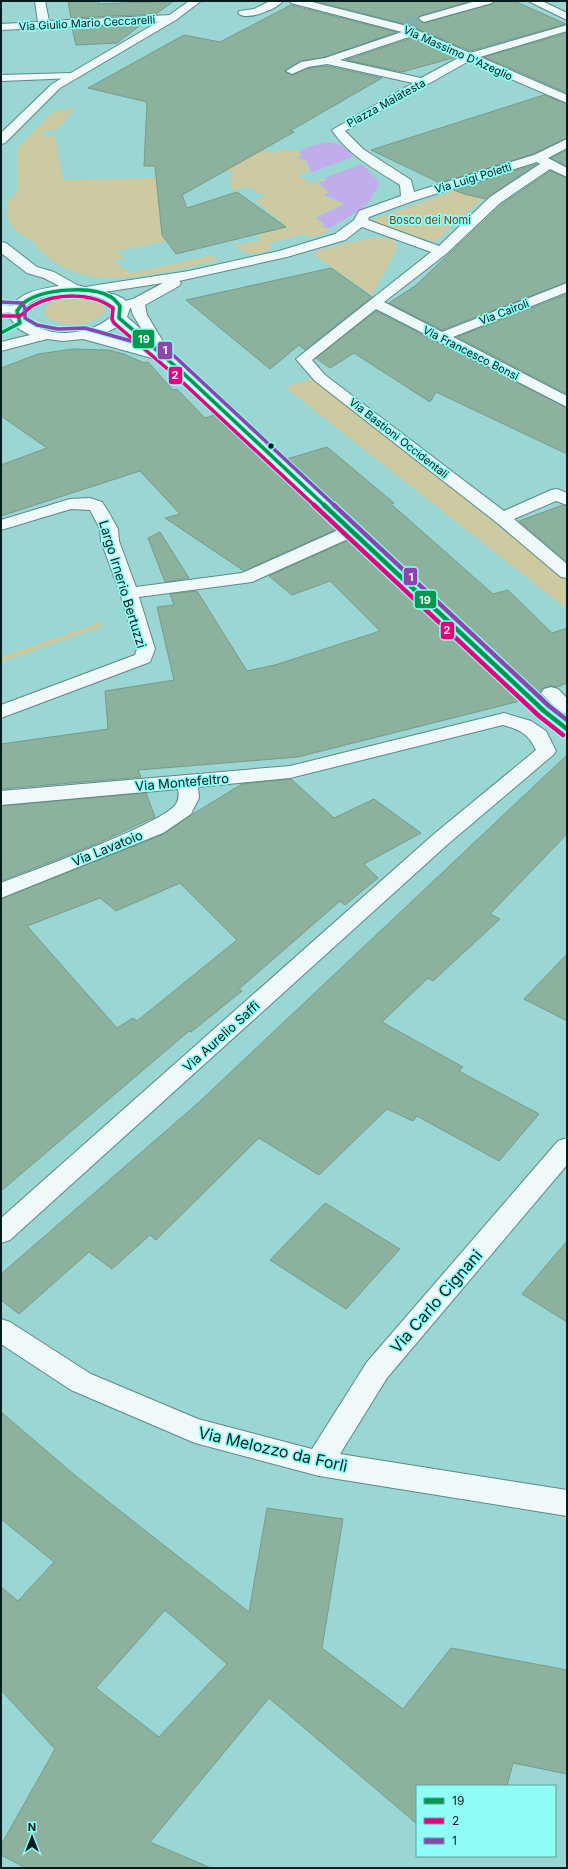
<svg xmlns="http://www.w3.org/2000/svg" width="568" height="1869" font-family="Inter,sans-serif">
<rect width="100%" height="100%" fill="#9ad6d4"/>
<!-- green -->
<path fill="#cdc9a1" d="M75 109 56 130H45L43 136H55L63 180 156 178 163 236 166 241 117 251 125 259 113 261 131 273 213 255 218 260C157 273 76 301 32 240 25 239 11 228 9 220 7 215 7 207 7 201L18 191 17 151 19 146 54 111Z
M229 149 277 152C283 148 291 150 299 151L301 155 296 159 306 160 309 171 297 176 312 183 323 179 326 180 317 183 329 192 323 196 343 203C335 210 324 211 315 218L323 223 322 227 330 229C324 236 316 237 307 237L304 234 269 243 272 247 269 251C255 254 246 256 235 246L262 240 257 235 287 227 255 200 265 197 250 187 233 190 229 178 236 174 221 169Z
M525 165 472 208 435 242 370 221Z
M374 237 391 239 396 242 397 249 372 295 313 254 319 250Z
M79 296C89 298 106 299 105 312 91 327 60 330 45 315L44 311C51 298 66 297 79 296Z
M313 378C397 447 483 512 567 581V609L285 387Z
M102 622 104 626 1 662V657Z"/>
<!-- water -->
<path fill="#c1acec" d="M331 142 344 146 354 156 313 172 310 171 307 160 297 158 302 155 299 151 314 145Z
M362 164 380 183 365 207 330 228 323 227 324 223 316 218C325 212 336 210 344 203L324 195 330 192 318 183 327 180 324 178Z"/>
<!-- building -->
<path fill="#8cb19c" stroke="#789a8b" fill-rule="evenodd" d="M68 1H98L99 4 174 1 156 14 71 18Z
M314 1H471L420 16 418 19 424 23 492 4 494 1H514L566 24 470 51 408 25Z
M291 5 397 32 325 57 301 61 285 70V72L293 75 308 68 327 66 382 78 290 131 294 132 182 195 187 208 237 192 286 227 176 254 162 235 155 166H144L147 102 88 88 184 35 220 42Z
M142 24 117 43 76 45 72 28Z
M567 33V93L484 57Z
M412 38 456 57 402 72 346 60Z
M544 95 567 104V138L533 154 440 183 371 150Z
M567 150V166L551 158Z
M537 164 486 199 464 194 454 190Z
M550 171 567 178V282L442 330 389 303 415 286 502 204Z
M331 268 372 297 305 350 299 345 270 369 186 300Z
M567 294V394L457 337Z
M376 311 567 408V454L436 392 430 402 354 353 330 368 316 358Z
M73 349 108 350 124 354 144 363 148 362 173 390 177 389 205 418 215 415 337 529 244 571 165 518 180 514 140 471 1 516V465L47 448 1 416V368L38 354Z
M327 447 394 503 391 504 493 594 508 590 552 633 567 628V683L557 687 551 686 544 688 539 694 287 459Z
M563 505 567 506V562L519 521Z
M160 532 189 578 165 582 148 538Z
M349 540 520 701 298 757 138 770 141 777 1 789V744L108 729 105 691 174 680 157 607 174 605 170 594 197 591 247 671 275 665 380 631 330 581 292 595 269 576Z
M567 755V834L490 914 500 919 433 981 428 978 382 1022 463 1067 459 1071 539 1114 499 1161 417 1116 413 1121 387 1109 319 1175 259 1138 156 1240 150 1235 112 1269 89 1252 19 1314 1 1300V1274L197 1104Z
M291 779 334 818 374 799 421 833 364 864 378 878 345 905 340 901 239 989 242 991 191 1032 189 1031 1 1191V899L164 834 193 814 242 784ZM180 883 237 940 137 1021 133 1018 117 1028 27 926 100 898 116 911Z
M146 793 155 817 94 845 1 881V806Z
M567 954V1021L524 999Z
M325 1203 400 1249 346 1309 270 1260Z
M567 1241V1322L522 1294Z
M1 1412 77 1477 249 1612 267 1508 343 1519 322 1648 403 1709 451 1648 567 1670V1774L513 1763 507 1786H417V1824L269 1698 150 1842 211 1868H26L1 1855V1845L55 1749 1 1690V1587L18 1601 54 1562 1 1519ZM165 1610 227 1664 159 1737 96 1688Z"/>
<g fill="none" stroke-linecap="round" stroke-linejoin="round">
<!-- street-tunnel -->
<path stroke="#7cb1af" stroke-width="12" stroke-dasharray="12 6" stroke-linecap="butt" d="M406 26 424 19"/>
<defs>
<path id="street" d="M35 1H45L49 21 172 15 177 18 172 21 1 30V24L38 22Z
M270 1H283C277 9 246 22 238 13L239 11 254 9Z
M290 1H308L407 26 470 53 567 25V31L480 57 567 95V103L469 61 345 131 363 149 411 180 414 192 534 155 567 139V148L548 158 567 168V177L550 169 500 203 446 254 384 302 442 332 567 283V292L453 337 567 396V407L376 309 312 360 325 375 504 511 551 490 557 489 567 493V505L556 501 514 519 567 564V578L561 577 496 522 315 381 296 359 431 252 362 227 345 240 287 257 179 281 181 283 179 286 145 305 147 315 173 358 171 361H161L159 358 133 315 131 308 121 310 116 309 114 306 116 303 133 299 163 283 91 294 86 293 84 290 86 287 91 286 189 271 279 251 335 234 354 220 359 211 401 196 400 185C375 169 348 155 332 130L413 83 327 64 308 67 292 74 286 71 301 62 325 58 402 32 291 3ZM412 36 460 57 421 78 340 60ZM537 162 540 164 490 197 439 246 368 220 369 217 413 201Z
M476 1H493L492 3 424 22 419 19 420 17Z
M528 1H542L567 13V20Z
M72 73 76 74 78 76 76 78 1 81V75Z
M1 305 23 306 25 309 23 312 1 313Z
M90 498 102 502 108 511 118 529 119 541 136 587 242 573 345 527 351 526 357 527 360 531 357 535 252 582 139 597 155 649 150 662 1 718V705L135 655 137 649 120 593 101 541 100 529 90 510 71 509 1 530V520L70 499Z
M551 687 558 689 567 698V714L560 712 541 693 544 689Z
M504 713 531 721 546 731 556 751 553 755 448 844 10 1240 1 1243V1218L434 834 536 750C528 733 520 730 503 725L290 778 198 787 199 798 191 814 163 833 1 898V883C31 871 163 824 176 804 179 799 179 795 178 789L1 805V791L290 766Z
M567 1138V1165L387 1378 340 1454 567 1490V1516L319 1476 195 1443 71 1390 1 1344V1319L10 1322 91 1374 198 1419 312 1449 367 1362 558 1141Z"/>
<path id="secondary" d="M189 1H201L176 20 60 88 5 143 1 144V133L52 84 168 16Z
M1 242 6 243 37 267 54 272 77 285 116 295 124 299 130 308 127 317 187 369 551 707 567 719V735L560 733 537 715 159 360 83 339 63 341 47 339 1 351V342L30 335 19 329 10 318C10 293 39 289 59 286L44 278 27 273 1 253ZM68 294C82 293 107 296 115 308L114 314C93 336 46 341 24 317L25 308C35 296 54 295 68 294ZM119 326 144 347 101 335Z"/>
</defs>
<!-- street casing -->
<use href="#street" stroke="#5b8a88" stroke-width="2"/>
<!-- secondary casing -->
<use href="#secondary" stroke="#5b8a88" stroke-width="2"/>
<!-- street -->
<use href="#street" fill="#f0f9f9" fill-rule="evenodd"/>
<!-- secondary -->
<use href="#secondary" fill="#f0f9f9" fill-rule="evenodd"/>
<defs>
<path id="bus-1-far1" d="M1 333 20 323 17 311C20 308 21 304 25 302 43 289 92 285 111 297 115 299 117 303 120 306L119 318 182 372 325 506"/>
<path id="bus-1" d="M324 505 544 711 567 729"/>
<path id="bus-2-far1" d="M1 316H20C25 313 27 309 32 306 55 293 92 292 113 308L112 319 114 323 177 377 315 506"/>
<path id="bus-2" d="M314 505 539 716 563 735"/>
<path id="bus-3-far1" d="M1 302 22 303 25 308V318L37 325 58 329 85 328 170 352 335 506"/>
<path id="bus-3" d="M334 505 549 706 567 720"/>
</defs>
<!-- bus-1-far1 casing -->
<use href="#bus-1-far1" stroke="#90fdf7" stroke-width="5.5"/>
<!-- bus-1 casing -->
<use href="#bus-1" stroke="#90fdf7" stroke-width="7"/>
<!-- bus-2-far1 casing -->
<use href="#bus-2-far1" stroke="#90fdf7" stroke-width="5.5"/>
<!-- bus-2 casing -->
<use href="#bus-2" stroke="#90fdf7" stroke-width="7"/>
<!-- bus-3-far1 casing -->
<use href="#bus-3-far1" stroke="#90fdf7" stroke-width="5.5"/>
<!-- bus-3 casing -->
<use href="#bus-3" stroke="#90fdf7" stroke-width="7"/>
<!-- bus-1-far1 -->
<use href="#bus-1-far1" stroke="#00984c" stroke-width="3.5"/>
<!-- bus-1 -->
<use href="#bus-1" stroke="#00984c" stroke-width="4.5"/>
<!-- bus-2-far1 -->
<use href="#bus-2-far1" stroke="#e5007d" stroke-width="3.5"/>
<!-- bus-2 -->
<use href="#bus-2" stroke="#e5007d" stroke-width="4.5"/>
<!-- bus-3-far1 -->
<use href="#bus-3-far1" stroke="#8e44ad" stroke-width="3.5"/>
<!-- bus-3 -->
<use href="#bus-3" stroke="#8e44ad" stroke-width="4.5"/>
</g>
<!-- markers -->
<circle fill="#041c1b" stroke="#90fdf7" stroke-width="1.5" cx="271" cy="446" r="3.5"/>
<g text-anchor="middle" stroke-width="3.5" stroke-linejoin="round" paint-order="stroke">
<!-- far-street labels -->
<g font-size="11" fill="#041c1b" stroke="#90fdf7">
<text transform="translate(87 23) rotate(-3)" y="4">Via Giulio Mario Ceccarelli</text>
<text transform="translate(458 53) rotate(24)" y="4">Via Massimo D'Azeglio</text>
<text transform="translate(386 103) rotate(-29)" y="4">Piazza Malatesta</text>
<text transform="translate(473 178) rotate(-17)" y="4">Via Luigi Poletti</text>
<text transform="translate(504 312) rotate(-21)" y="4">Via Cairoli</text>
<text transform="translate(471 353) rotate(27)" y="4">Via Francesco Bonsi</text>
<text transform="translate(399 438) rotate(38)" y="4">Via Bastioni Occidentali</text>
</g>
<!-- far-park labels -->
<g font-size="11" fill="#654720" stroke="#90fdf7">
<text x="430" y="224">Bosco dei Nomi</text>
</g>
<!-- street labels -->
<g font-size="13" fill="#041c1b" stroke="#90fdf7">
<text transform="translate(123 584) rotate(73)" y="5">Largo Irnerio Bertuzzi</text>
<text transform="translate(182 782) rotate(-5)" y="5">Via Montefeltro</text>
<text transform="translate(107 848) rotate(-22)" y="5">Via Lavatoio</text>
<text transform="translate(221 1036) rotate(-42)" y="5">Via Aurelio Saffi</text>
</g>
<!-- near-street labels -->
<g font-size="16" fill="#041c1b" stroke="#90fdf7">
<text transform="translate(436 1301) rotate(-49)" y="6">Via Carlo Cignani</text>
<text transform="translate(273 1449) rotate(13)" y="6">Via Melozzo da Forlì</text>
</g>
</g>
<g stroke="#90fdf7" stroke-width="1.5">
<rect x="132" y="329" width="23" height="20" rx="4" fill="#00984c"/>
<rect x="157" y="341" width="16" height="19" rx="4" fill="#8e44ad"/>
<rect x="168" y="366" width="15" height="19" rx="4" fill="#e5007d"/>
<rect x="403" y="567" width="15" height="19" rx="4" fill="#8e44ad"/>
<rect x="414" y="590" width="23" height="19" rx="4" fill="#00984c"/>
<rect x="440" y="621" width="15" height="19" rx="4" fill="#e5007d"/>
</g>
<g font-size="11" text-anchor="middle" font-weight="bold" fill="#fff">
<text x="144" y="343">19</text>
<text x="165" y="354">1</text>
<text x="175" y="379">2</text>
<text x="411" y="581">1</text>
<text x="425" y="604">19</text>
<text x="447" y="634">2</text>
</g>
<!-- border -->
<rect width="568" height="1869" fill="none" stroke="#041c1b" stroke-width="4"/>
<!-- legend -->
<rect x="416" y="1785" width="140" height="72" fill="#90fdf7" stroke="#58a39f"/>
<rect x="424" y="1798" width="20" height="6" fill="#00984c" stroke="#58a39f"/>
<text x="452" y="1805" font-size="12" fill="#041c1b">19</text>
<rect x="424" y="1818" width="20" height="6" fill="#e5007d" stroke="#58a39f"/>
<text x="452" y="1825" font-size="12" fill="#041c1b">2</text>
<rect x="424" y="1838" width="20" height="6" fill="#8e44ad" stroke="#58a39f"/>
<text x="452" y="1845" font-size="12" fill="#041c1b">1</text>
<!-- north arrow -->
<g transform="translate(32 1837)" stroke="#90fdf7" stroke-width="3" paint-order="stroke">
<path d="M0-3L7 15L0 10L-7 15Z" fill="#041c1b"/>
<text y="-6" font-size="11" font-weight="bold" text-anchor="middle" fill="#041c1b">N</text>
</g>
</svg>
